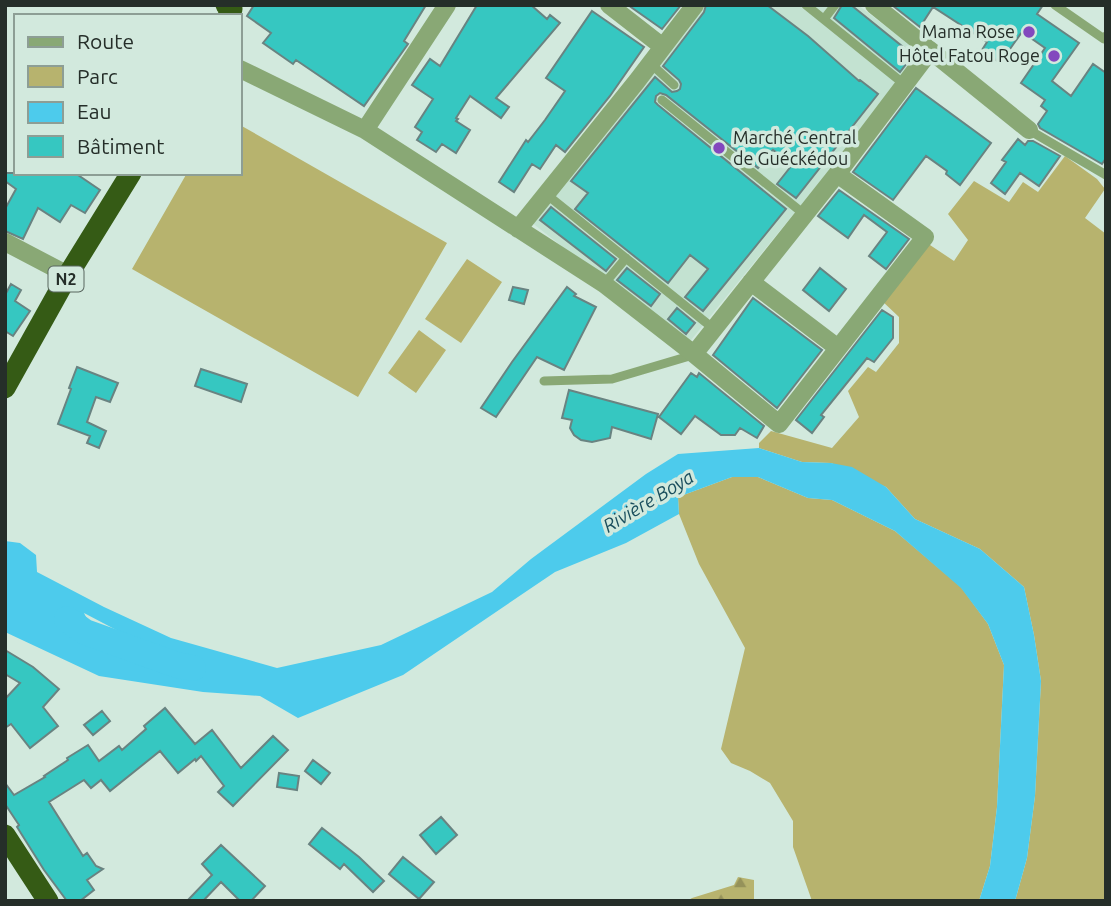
<svg xmlns="http://www.w3.org/2000/svg" width="1111" height="906" font-family="Ubuntu,sans-serif">
<defs>
<pattern id="forest-firs" width="22" height="20" patternUnits="userSpaceOnUse" patternTransform="scale(1.75)"><rect width="22" height="20" fill="#b7b36e"/><path d="M5 1l3.5 6h-7zM16 11l3.5 6h-7z" fill="#95925a"/></pattern>
</defs>
<rect width="100%" height="100%" fill="#d2e9dd"/>
<!-- built -->
<path fill="#c3e2d1" d="M701 5H858L923 55 687 345 526 218Z"/>
<!-- green -->
<path fill="#b7b36e" d="M240 125 447 243 358 397 132 269 187 173H240Z
M1065 156 1097 179 1105 189 1085 218 1106 234V901H1015L1027 858 1035 796 1041 681 1034 635 1024 587 980 549 915 519 886 487 831 463 802 462 759 448V443L771 431 832 448 859 417 848 391 868 367 876 372 899 343V317L881 300 927 243 954 261 968 240 948 214 974 181 1009 202 1023 182 1038 192Z
M467 259 502 282 461 343 425 319Z
M419 330 446 350 416 393 388 373Z
M732 477H758L808 498 832 500 895 531 961 587 988 624 1004 665 997 807 990 866 979 901H812L793 847V821L770 783 750 771 731 763 721 749 745 648 699 564 679 514 678 497Z"/>
<!-- forest -->
<path fill="url(#forest-firs)" d="M738 877 754 880V901H687L692 898 734 885Z"/>
<!-- water -->
<path fill="#4dcbec" fill-rule="evenodd" d="M759 448 802 462 831 463 852 467 886 487 915 519 980 549 1024 587 1034 635 1041 681 1035 796 1027 858 1015 901H979L990 866 997 807 1004 665 988 624 961 588 895 531 832 500 808 498 758 477H732L678 497 679 514 626 543 555 572 403 675 298 718 260 696 203 692 99 676 5 632V541L20 543 36 555 37 572 104 607 171 638 277 668 381 645 492 592 531 559 646 474 678 454ZM84 613 160 653 163 657 160 660 109 652 98 641Z"/>
<g fill="none" stroke-linecap="round" stroke-linejoin="round">
<!-- river -->
<path stroke="#4dcbec" stroke-width="26" d="M67 619 85 632 177 665 193 668"/>
</g>
<!-- building -->
<path fill="#36c7c1" stroke="#698381" stroke-width="2" d="M254 5H426L404 41 408 44 364 106 296 60 293 64 263 43 271 33 247 16Z
M477 5H531L547 19 550 15 560 23 496 98 509 107 501 118 470 96 456 118 458 119 456 121 470 130 456 153 442 144 436 152 417 140 422 132 415 127 433 99 412 85 430 59 440 66Z
M628 5H681L662 29Z
M706 5H767L808 36 859 81 860 80 878 94 796 198 777 184 792 165 773 150 758 168 666 95 660 93 656 96 655 102 658 105 786 209 703 311 685 297 708 269 690 255 668 283 575 209 588 193 571 181 655 77 672 92 677 91 680 89 681 84 679 80 663 66 704 12Z
M842 5H851L913 55 900 72 834 18Z
M892 5H1043L1037 14 1079 43 1052 81 1071 96 1093 64 1106 73V158L1102 164 1040 128 1038 124 1047 111 1041 106 1045 100 1021 83 1045 48 1022 32 1000 63 982 50 987 42 933 7 920 27Z
M592 11 644 47 610 96 565 152 556 145 540 169 532 164 514 192 499 182 526 140 528 142 545 120 565 91 546 78Z
M916 88 991 143 960 185 946 174 947 171 926 156 893 200 853 172Z
M1018 139 1025 145 1028 141H1033L1060 156 1039 186 1020 173 1005 194 991 183 1006 162 1002 160Z
M5 173H75L100 190 85 213 71 205 60 222 38 208 23 239 5 231V209L16 189 5 181Z
M839 190 909 239 886 269 869 256 887 232 864 215 848 238 818 216Z
M551 207 616 259 606 271 540 220Z
M627 268 660 294 651 306 617 280Z
M820 268 846 289 829 311 803 290Z
M11 284 21 290 15 301 30 311 13 336 5 331V295Z
M513 287 528 290 524 304 509 300Z
M567 287 576 294 574 296 596 307 564 370 537 357 496 417 481 408 512 362Z
M753 298 822 350 777 408 713 355Z
M677 308 695 323 686 334 668 319Z
M882 310 893 317V338L874 362 867 358 821 415 824 417 812 433 796 420Z
M77 367 118 383 110 402 96 397 87 422 106 431 99 448 87 443 90 436 58 424 71 389 69 388Z
M201 369 247 384 241 402 195 386Z
M691 373 697 377 699 373 764 426 757 438 740 428 735 435H721L695 416 681 434 659 417Z
M569 390 658 414 651 439 612 427 610 438 592 442 581 440 574 435 570 428 572 420 562 418Z
M5 650 33 667 59 689 43 707 58 726 30 748 11 724 5 728V699L20 683 5 674Z
M165 708 195 744 212 730 241 768 273 736 288 750 233 806 218 792 224 786 201 756 196 761 195 759 178 773 160 751 110 791 101 780 91 788 84 780 49 802 83 856 87 853 96 866 103 869 87 880 94 890 80 901H67L44 870 17 827 19 825 5 804V783L14 795 45 777 44 776 68 760 67 758 88 745 99 761 119 746 122 750 146 729 144 726Z
M102 711 110 721 93 735 84 725Z
M313 760 330 773 321 784 305 771Z
M279 773 299 776 297 790 277 787Z
M441 817 457 835 436 854 420 835Z
M322 828 359 857 384 881 373 892 344 864 340 869 309 844Z
M221 845 265 886 251 901H240L221 882 203 901H187L212 875 202 864Z
M403 857 434 882 419 899 389 874Z"/>
<g fill="none" stroke-linecap="round" stroke-linejoin="round">
<!-- lane -->
<path stroke="#89a875" stroke-width="9" d="M806 5 904 84
M1055 5 1104 39 1106 36
M824 19 835 5
M650 63 674 85
M662 100 804 214
M1029 130 1106 175
M546 194 714 329
M604 284 626 258
M544 381 612 379 693 355"/>
<!-- street -->
<path stroke="#89a875" stroke-width="18" d="M609 5 663 47
M874 5 1029 130
M240 69 365 130 604 284 694 354 779 424 925 237 837 174
M365 130 447 5
M518 229 637 81 695 5
M5 242 68 275
M751 282 838 348
M694 354 837 174 930 51"/>
<!-- highway -->
<path stroke="#355b15" stroke-width="21" d="M226 5 232 9 228 16
M5 388 68 275 131 173
M5 835 48 901"/>
</g>
<!-- markers -->
<g fill="#8348be" stroke="#d2e9dd" stroke-width="2.5">
<circle cx="1029" cy="32" r="7"/>
<circle cx="1054" cy="56" r="7"/>
<circle cx="719" cy="148" r="7"/>
</g>
<g text-anchor="middle" stroke-width="7" stroke-linejoin="round" paint-order="stroke">
<!-- shield labels -->
<rect fill="#d2e9dd" stroke="#59665f" stroke-width="2" x="48.5" y="266.5" width="35" height="25" rx="5"/>
<g font-size="16" font-weight="bold" fill="#252e29">
<text x="66" y="285">N2</text>
</g>
<!-- poi labels -->
<g font-size="18" fill="#252e29" stroke="#d2e9dd" text-anchor="end">
<text x="1015" y="38">Mama Rose</text>
<text x="1040" y="62">Hôtel Fatou Roge</text>
<text x="733" y="144" text-anchor="start">Marché Central<tspan x="733" dy="21">de Guéckédou</tspan></text>
</g>
<!-- water labels -->
<g font-size="19" font-style="italic" fill="#1a4e5d" stroke="#d2e9dd">
<text transform="translate(648 501) rotate(-31)" y="7">Rivière Boya</text>
</g>
</g>
<!-- border -->
<rect width="1111" height="906" fill="none" stroke="#252e29" stroke-width="14"/>
<!-- legend -->
<rect x="14" y="14" width="228" height="161" fill="#d2e9dd" stroke="#8d9e95" stroke-width="2"/>
<rect x="28" y="37" width="35" height="10" fill="#89a875" stroke="#8d9e95" stroke-width="2"/>
<text x="77" y="49" font-size="21" fill="#252e29">Route</text>
<rect x="28" y="66" width="35" height="21" fill="#b7b36e" stroke="#8d9e95" stroke-width="2"/>
<text x="77" y="84" font-size="21" fill="#252e29">Parc</text>
<rect x="28" y="102" width="35" height="21" fill="#4dcbec" stroke="#8d9e95" stroke-width="2"/>
<text x="77" y="119" font-size="21" fill="#252e29">Eau</text>
<rect x="28" y="136" width="35" height="21" fill="#36c7c1" stroke="#8d9e95" stroke-width="2"/>
<text x="77" y="154" font-size="21" fill="#252e29">Bâtiment</text>
</svg>
